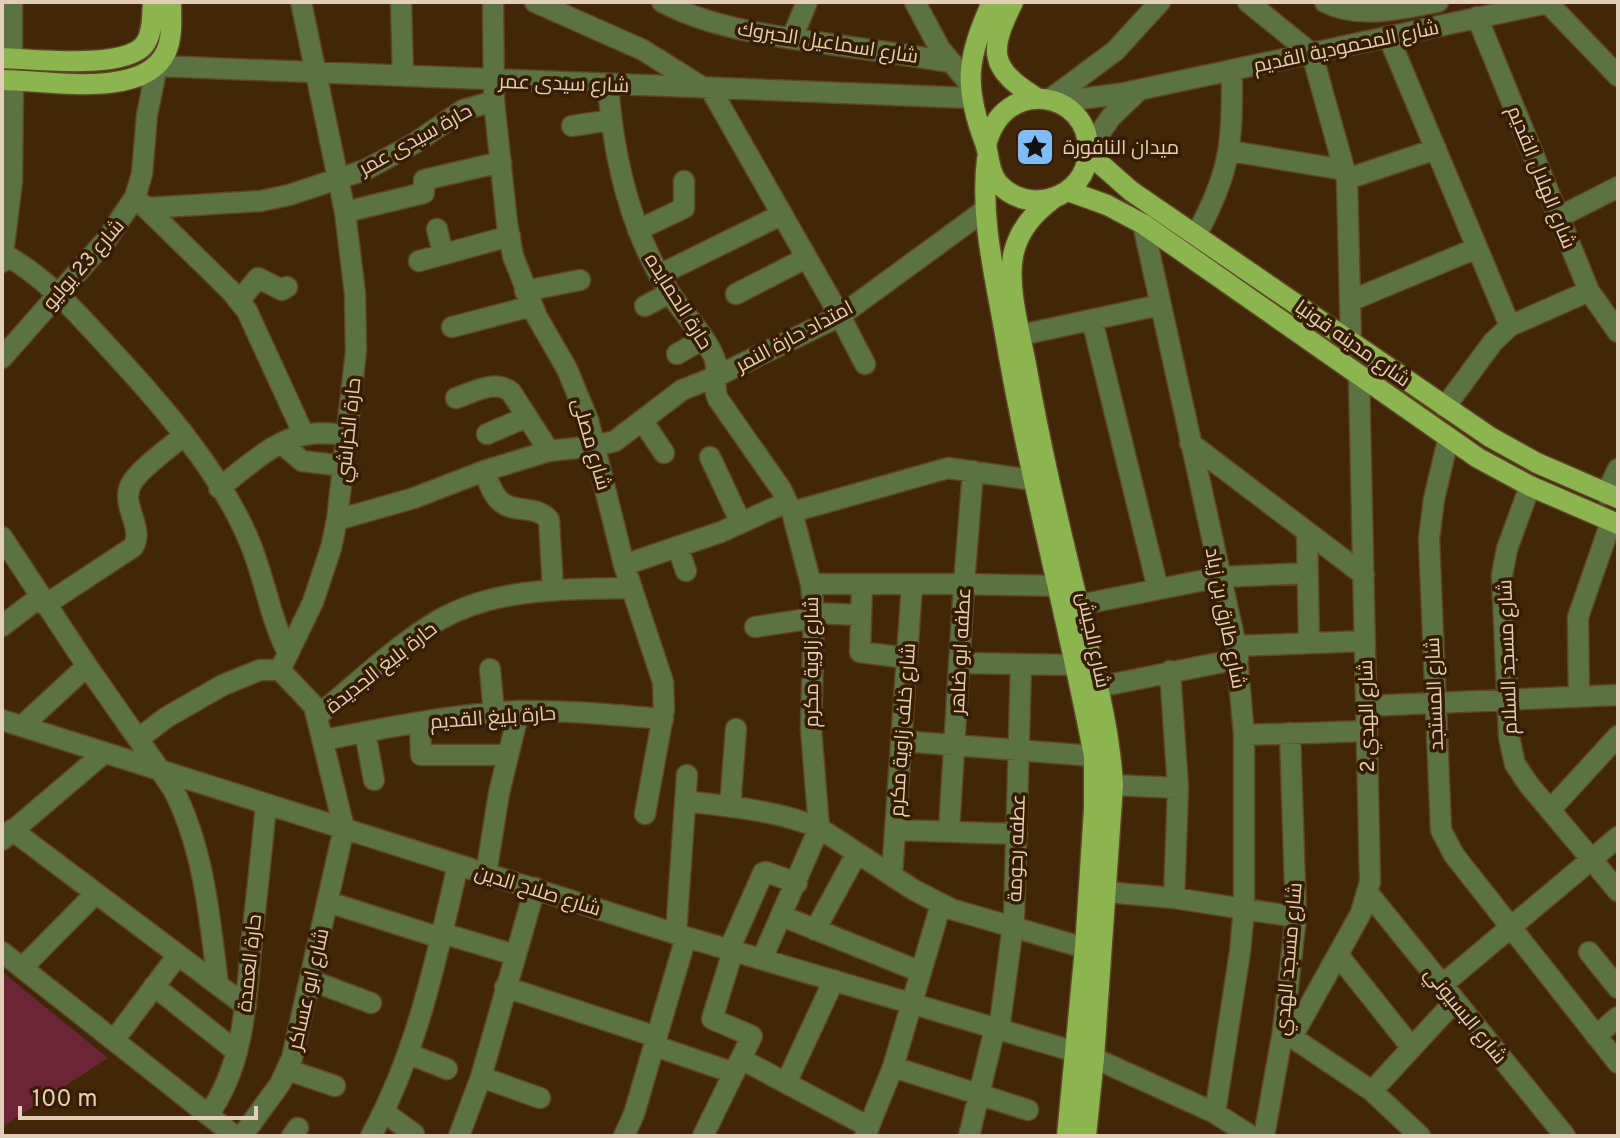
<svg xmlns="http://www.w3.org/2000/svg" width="1620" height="1138" font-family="Overpass,Cairo,sans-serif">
<rect width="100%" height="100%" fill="#412707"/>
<!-- green -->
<path fill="#6c2537" d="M2 972 108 1058 2 1127Z"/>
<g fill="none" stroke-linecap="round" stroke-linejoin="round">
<defs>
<path id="minor" d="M401 2 403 76
M493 2 494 101 507 223 513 256 537 317 567 369 588 420 624 565 663 682 664 710 645 814
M535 2 643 50 702 87
M662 2C711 28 768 35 822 43 865 49 907 55 950 62
M915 2 940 49 970 84
M1248 2 1312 54
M1325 2C1360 20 1401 8 1438 2
M1548 3 1618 76
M1477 17 1589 291 1618 332
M792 38 807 2
M1389 38 1510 326
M1312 54 1347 179 1351 344
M12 58V2
M608 84C613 157 629 227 668 290 682 313 704 333 714 357 720 370 711 384 718 399L781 489 792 512 811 584 814 613 811 729 819 828 762 959
M710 88 840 316 865 364
M1049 100 1115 51 1160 2
M1056 102 1119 94 1552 2
M572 126 611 120
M1088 150 1111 117 1137 92
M1230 151 1345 170
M1347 179 1436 149
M141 203 231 291 247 311 304 435
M147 208 261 201 289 195 365 170 415 143 463 110 494 101
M345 212 424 193V180L501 162
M1559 217 1618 187
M1143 224 1236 646 1244 735V908L1240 952 1215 1113
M437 229 443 254
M638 230 684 208V181
M1196 235C1232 170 1232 142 1232 70
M2 253C46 277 78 314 111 350 162 405 222 474 250 543 265 579 270 618 288 653
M419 261 510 236
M2 262 12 181 13 80
M659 275 781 215
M525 291 580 280
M736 294 806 258
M239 301 258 278 282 290 287 287
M1350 301 1477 248
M645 306 670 293
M1092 320 1158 589
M452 327 532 306
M1021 335 1160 305
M677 354 703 339
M2 358 107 239 135 197 142 174 147 115 157 66 971 98
M456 398C474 392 495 379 511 392L549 451
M1445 407 1493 342 1510 326 1589 291
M642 420 664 453
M487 434 527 417
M1448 440 1434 499 1429 539 1441 830 1454 855 1618 1063
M281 443 302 461 344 466
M1190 443 1364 575
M710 457 741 523
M484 471C488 480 492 494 500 501 513 514 536 504 549 520L553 589
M1530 486 1507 549 1502 575 1509 737 1515 764 1529 785 1618 891
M219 488C246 468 275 438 310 434 322 432 335 434 347 435
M1606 494 1618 469
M792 512 948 468 1032 480
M337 520 414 498 484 471 549 451 595 446 615 441 682 390 715 377 840 316 985 210
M1307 533 1309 643
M2 537 87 666 173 789C204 848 210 920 218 985
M678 548 686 571
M624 565 721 532 787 502
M811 584H964L1058 586
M862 584 860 652 907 658
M45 605 133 547C146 527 117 503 133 481 143 466 170 448 184 435
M1079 605 1220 577 1308 573
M814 613 861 615
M2 626 40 597
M755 627 814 618
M1236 646 1365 641
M959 663 1075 665
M490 669 494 713
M280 670 313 602 331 548 337 520 356 351 355 294 345 212 301 2
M1170 671 1178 788 1174 898
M1098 687 1238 659
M1579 697 1578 617 1611 522
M1366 706 1618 695
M317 716C357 684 395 646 439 620 497 587 567 589 632 588
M2 720 686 937 1076 1052
M420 722 421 755H508
M22 726 87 666
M365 732 374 780
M1244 735 1367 731
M138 739 167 717 223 685 260 670H280L314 706 344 828 292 1058 280 1084 242 1136
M324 740C389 727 454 714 520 711 568 710 615 715 663 719
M901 741 1094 756
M1113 785 1178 788
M685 801C731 807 777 810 819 828L914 890 951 909 1085 948
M730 807 736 729
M1550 810 1618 736
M12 830 246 1006
M895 830 1017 834
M949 831 964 584 973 471
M2 840 104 753
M486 874 499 793 519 711
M892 875 912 584
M1105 892 1174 898 1296 917
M1368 893 1565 1136
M328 902 441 938
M782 916 921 972
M815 930 857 853
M442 933 515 955
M676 933 687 775
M729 950 763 873 766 872 797 883
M2 952 235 1136
M1589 952 1618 988
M1338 955 1412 1048
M22 968 96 893
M310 980 371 1003
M1442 985 1618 837
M154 986 237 1052
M505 987 657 1037
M999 1030 1014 918 1021 665
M1284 1032 1372 1091 1420 1136
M1596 1036 1618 1017
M1292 1037 1361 913 1370 882 1359 376
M114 1040 178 955
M655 1046 734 1073
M409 1054 447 1069
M1094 1058 1215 1113 1251 1136
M741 1059 869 1127
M893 1067 1028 1110
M288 1070 335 1086
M481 1077 540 1098
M786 1083 834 980
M1372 1091 1455 1001
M384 1112 414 1134
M208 1115C245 1064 246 999 252 938 257 893 262 849 266 804
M292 1136 298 1128
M371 1136C418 1050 436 959 458 865
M459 1136 481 1077 535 888
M624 1136 634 1114 686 937
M703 1136 752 1036 712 1019 733 951
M865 1136 893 1067 941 904
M969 1136 995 1028
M1264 1136 1283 1031 1296 917 1290 733"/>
<path id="major" d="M1013 2C989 51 988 68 1037 98
M2 58C34 59 123 70 144 45 153 34 152 15 153 2
M2 80C47 80 144 100 166 52 173 36 171 18 171 2
M986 146C1003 74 1091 91 1088 152 1087 198 1028 217 998 183 988 170 990 157 985 143 963 85 967 58 992 2
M1088 153 1131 191 1490 437 1537 463 1618 498
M987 159C980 219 995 276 1005 334 1029 476 1067 615 1094 756V809L1085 948 1067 1136
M1068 191 1107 205 1143 224 1478 458 1530 486 1618 524
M1054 198C1034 213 1018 230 1013 256 1007 289 1021 336 1027 370 1042 456 1063 540 1083 624 1096 678 1110 731 1113 785L1094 1058 1086 1136"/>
</defs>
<!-- minor casing -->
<use href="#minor" stroke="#5e4527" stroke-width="23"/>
<!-- major casing -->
<use href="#major" stroke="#5e4527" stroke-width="23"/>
<!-- minor -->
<use href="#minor" stroke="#5d7243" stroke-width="20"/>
<!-- major -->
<use href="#major" stroke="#8cb550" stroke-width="20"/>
</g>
<!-- icons -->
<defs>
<symbol id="sight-square" viewBox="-11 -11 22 22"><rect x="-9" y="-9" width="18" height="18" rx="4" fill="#7ebdf9" stroke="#361d00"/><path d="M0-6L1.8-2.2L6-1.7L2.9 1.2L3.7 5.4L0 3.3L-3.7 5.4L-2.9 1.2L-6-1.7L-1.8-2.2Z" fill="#111"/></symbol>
</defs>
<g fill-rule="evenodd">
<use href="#sight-square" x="1013" y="125" width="44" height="44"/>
</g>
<g text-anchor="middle" stroke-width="7" stroke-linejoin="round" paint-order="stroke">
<!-- street labels -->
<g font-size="20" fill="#e3ceb9" stroke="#361d00">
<text transform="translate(828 42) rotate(9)" y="7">شارع اسماعيل الحبروك</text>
<text transform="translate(1346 46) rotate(-12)" y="7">شارع المحمودية القديم</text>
<text transform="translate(564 83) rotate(2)" y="7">شارع سيدى عمر</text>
<text transform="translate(415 139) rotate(-29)" y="7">حارة سيدى عمر</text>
<text transform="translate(1542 177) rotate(68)" y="7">شارع الهلال القديم</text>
<text transform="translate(83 264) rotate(-49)" y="7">شارع 23 يوليو</text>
<text transform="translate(679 301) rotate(58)" y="7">حارة الحمايده</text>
<text transform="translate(794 336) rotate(-28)" y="7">امتداد حارة النمر</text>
<text transform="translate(1353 343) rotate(35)" y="7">شارع مدينه قونيا</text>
<text transform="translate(348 430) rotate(-84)" y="7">حارة الخراشي</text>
<text transform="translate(592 444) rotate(74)" y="7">شارع مصلى</text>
<text transform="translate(1226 618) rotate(79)" y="7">شارع طارق بن زياد</text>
<text transform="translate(1094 640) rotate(78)" y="7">شارع الجيش</text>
<text transform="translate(960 651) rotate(-87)" y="7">عطفه ابو ضاهر</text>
<text transform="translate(1507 657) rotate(-92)" y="7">شارع مسجد السلام</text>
<text transform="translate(811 662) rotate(-90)" y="7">شارع زاوية مكرم</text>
<text transform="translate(381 667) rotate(-38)" y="7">حارة بليغ الجديدة</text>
<text transform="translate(1434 694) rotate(-92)" y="7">شارع المستجد</text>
<text transform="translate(1366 716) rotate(-91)" y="7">شارع الهدي 2</text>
<text transform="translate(493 717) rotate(-4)" y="7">حارة بليغ القديم</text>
<text transform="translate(902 730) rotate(-86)" y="7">شارع خلف زاوية مكرم</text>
<text transform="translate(1016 848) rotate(-88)" y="7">عطفه رحومة</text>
<text transform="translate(538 890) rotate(17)" y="7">شارع صلاح الدين</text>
<text transform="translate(1288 959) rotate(-85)" y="7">شارع مسجد الهدي</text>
<text transform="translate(249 963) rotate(-84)" y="7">حارة العمدة</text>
<text transform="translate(308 989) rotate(-77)" y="7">شارع ابو عساكر</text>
<text transform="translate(1466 1015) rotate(51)" y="7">شارع البسيوني</text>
</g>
<!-- poi labels -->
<g font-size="20" fill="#e3ceb9" stroke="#361d00" text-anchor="start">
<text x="1063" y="154">ميدان النافورة</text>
</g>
</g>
<!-- border -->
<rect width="1620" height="1138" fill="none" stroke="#e3ceb9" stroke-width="8"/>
<!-- scale -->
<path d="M20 1106v12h236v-12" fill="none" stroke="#e3ceb9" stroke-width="4"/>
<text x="32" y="1106" font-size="24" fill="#e3ceb9" stroke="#361d00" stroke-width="6" paint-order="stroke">100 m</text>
</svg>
